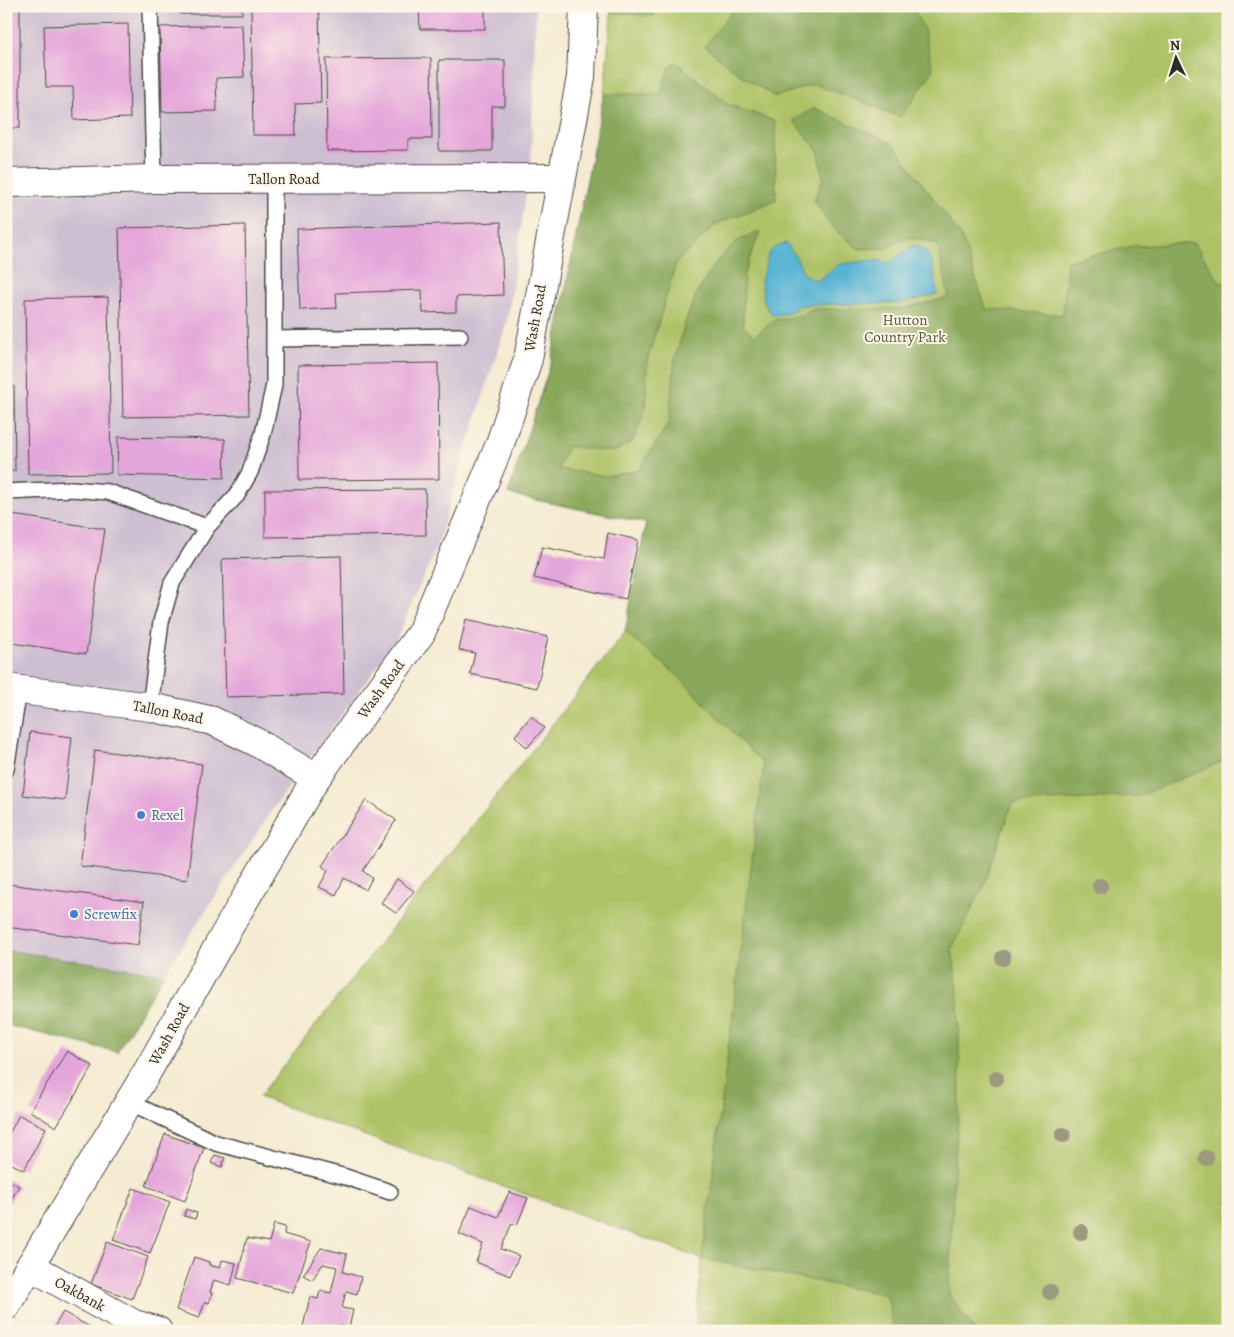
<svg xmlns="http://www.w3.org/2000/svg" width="1234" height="1337" font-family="Alegreya,serif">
<rect width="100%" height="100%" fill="#fcf5e5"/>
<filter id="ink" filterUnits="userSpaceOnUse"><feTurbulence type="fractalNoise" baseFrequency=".02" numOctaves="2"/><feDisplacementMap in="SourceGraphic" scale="10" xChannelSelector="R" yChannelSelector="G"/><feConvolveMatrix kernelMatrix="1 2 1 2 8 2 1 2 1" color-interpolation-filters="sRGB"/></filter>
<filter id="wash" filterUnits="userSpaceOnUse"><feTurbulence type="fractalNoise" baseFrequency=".0096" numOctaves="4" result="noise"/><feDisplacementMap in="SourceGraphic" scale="20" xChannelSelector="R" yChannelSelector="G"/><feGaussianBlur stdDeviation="1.12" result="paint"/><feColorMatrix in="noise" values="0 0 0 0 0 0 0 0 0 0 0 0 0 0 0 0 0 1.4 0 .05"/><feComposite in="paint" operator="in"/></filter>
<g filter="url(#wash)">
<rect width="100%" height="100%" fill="#f5ebd2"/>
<!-- industrial -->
<path fill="#cebed2" d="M6 6H536L531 160 507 322 454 487 438 544 395 642 273 809 164 974 6 950Z"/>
<!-- green -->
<path fill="#adc266" stroke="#6c7648" d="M612 6H1228V1331H695L702 1259 259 1097 625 632 646 523 508 494 551 363 604 94Z"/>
<!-- forest -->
<path fill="#8aa85b" stroke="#5a6a43" d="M612 6H655L654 16 611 12Z
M736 6H946L942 10H914L924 30 933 71 901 117 814 84 775 97 735 71 705 46Z
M676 62 727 104 775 121 776 200 716 224 676 263 647 362 646 407 633 441 614 452 568 446 558 469 607 476 639 470 669 422 675 359 685 323 696 295 715 264 736 242 760 231 744 274 743 326 754 336 775 320 795 317 815 309H902L949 297 937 244 910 237 887 248 859 249 833 228 814 200 823 179 819 152 793 120 815 108 893 144 961 236 986 309 1063 315 1067 261 1133 246 1194 243 1221 284 1228 279V759L1140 796 1012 803 984 885 952 948 958 993 960 1093 954 1173 949 1294 975 1331H894L887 1295 702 1259 764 765 677 675 625 632 646 523 508 494 551 363 604 94H660L669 68Z
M6 950 164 974 117 1052 6 1025Z"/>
<!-- water -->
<path fill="#56b4d4" stroke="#407080" d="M786 243 794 254 805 275 817 281 840 264 873 260 889 263 914 245C934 247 934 277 937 294L904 303 799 305 790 313 773 315 765 305 761 281 769 253 777 246Z"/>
<g id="blocks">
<!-- building -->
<path fill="#e4a5da" d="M6 6H20V128H6Z
M180 6H242V14H180Z
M251 6H319L321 103 295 104 296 135H253Z
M419 6H485V29H420Z
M128 24 130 118 74 120 73 87H46L44 26Z
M242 25 244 77 216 78 217 111 162 112 160 27Z
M431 58 432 139H408V150L327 151 326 59Z
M439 60H505V106H492V151H439Z
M501 222 503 295 456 297V312L423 313 422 290 336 293 337 308 300 310 297 229Z
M245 225 249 415 123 417 119 228Z
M108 297 111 473 28 474 25 299Z
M438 363 439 479 299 480 298 365Z
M6 386H14L15 471H6Z
M118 437 225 439 224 478 117 475Z
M425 489 426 535 265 537V490Z
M6 514 105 529 86 654 6 642Z
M608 533 638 540 626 599 534 578 542 547 604 559Z
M341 556 344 694 226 697 222 559Z
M466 619 548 637 537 688 470 674 475 653 459 650Z
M531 716 544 728 527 748 515 736Z
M30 732 72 737 65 800 23 795Z
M95 750 202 764 187 880 80 866Z
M366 800 396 820 363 871 372 878 366 890 344 878 336 895 319 887 328 871 322 866Z
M397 879 414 891 396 913 381 903Z
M8 884 144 902 138 945 6 927Z
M67 1051 93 1066 56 1127 30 1111Z
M19 1115 46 1128 24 1170 6 1161V1140Z
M165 1134 204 1148 185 1201 146 1186Z
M215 1155 225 1158 222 1167 211 1163Z
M6 1179 19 1186 6 1208Z
M133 1188 170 1202 150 1253 113 1240Z
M509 1192 528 1198 517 1225 512 1223 501 1249 519 1256 510 1276 476 1262 483 1244 459 1234 471 1206 498 1217Z
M186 1209 197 1213 195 1219 184 1216Z
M274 1224 285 1227 284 1234 311 1242 293 1293 237 1278 247 1238 269 1242Z
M107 1242 148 1257 132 1299 91 1284Z
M321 1248 347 1254 343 1272 361 1277 357 1294 346 1291 342 1308 353 1310 349 1328 337 1325 336 1331H302L310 1297 318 1299 320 1291 331 1293 337 1267 323 1264 312 1280 303 1275Z
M194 1257 209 1262V1265L220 1268 222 1260 236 1263 231 1285 214 1280 210 1292 212 1293 209 1303 205 1302 199 1318 176 1310Z
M63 1312 97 1331H52Z"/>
</g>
</g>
<g filter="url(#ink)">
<use href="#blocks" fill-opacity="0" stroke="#494844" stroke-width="1"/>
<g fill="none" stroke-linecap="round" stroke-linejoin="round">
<defs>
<path id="service" d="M150 6 154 179
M274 339 460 336
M6 492 72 489 108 492 207 527
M150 707 161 622 172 583 207 527 237 495 250 472 263 434 274 385V180
M6 769 19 690
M129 1102 216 1143 346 1177 390 1192"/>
<path id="minor" d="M6 183 154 179 561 178
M6 688 150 707 213 721 256 742 316 778
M30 1266 134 1324 158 1331"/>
<path id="tertiary" d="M6 1306 147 1072 230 925 316 778 421 633 500 444 528 359 581 77 584 6"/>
</defs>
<!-- service casing -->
<use href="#service" stroke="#494844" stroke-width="18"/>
<!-- minor casing -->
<use href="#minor" stroke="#494844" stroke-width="30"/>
<!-- tertiary casing -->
<use href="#tertiary" stroke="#494844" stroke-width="30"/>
<!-- service -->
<use href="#service" stroke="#fff" stroke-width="15"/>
<!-- minor -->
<use href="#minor" stroke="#fff" stroke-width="28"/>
<!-- tertiary -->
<use href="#tertiary" stroke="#fff" stroke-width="28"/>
</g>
<!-- trees -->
<g fill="#9b9a80">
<circle cx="1100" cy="886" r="8"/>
<circle cx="1003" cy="958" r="8"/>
<circle cx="996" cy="1078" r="8"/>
<circle cx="1063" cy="1135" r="8"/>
<circle cx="1206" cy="1158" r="8"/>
<circle cx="1081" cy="1232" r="8"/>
<circle cx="1050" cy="1292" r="8"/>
</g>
</g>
<!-- markers -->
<g fill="#3f7fe0" stroke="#fcf5e5" stroke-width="2">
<circle cx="141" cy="815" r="5"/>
<circle cx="74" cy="914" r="5"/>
</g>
<g text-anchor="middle" stroke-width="4" stroke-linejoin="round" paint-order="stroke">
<!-- street labels -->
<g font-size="15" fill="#2b2b2b" stroke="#fcf5e5">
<text x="284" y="184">Tallon Road</text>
<text transform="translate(535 318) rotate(-80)" y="5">Wash Road</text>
<text transform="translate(381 689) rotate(-54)" y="5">Wash Road</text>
<text transform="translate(168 712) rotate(11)" y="5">Tallon Road</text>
<text transform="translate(169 1034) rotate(-61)" y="5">Wash Road</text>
<text transform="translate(80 1294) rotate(29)" y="5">Oakbank</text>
</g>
<!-- park labels -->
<g font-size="15" fill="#52583d" stroke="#fcf5e5">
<text x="905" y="325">Hutton<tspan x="905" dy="17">Country Park</tspan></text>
</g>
<!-- shop labels -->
<g font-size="15" fill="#366cbe" stroke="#fcf5e5" text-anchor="start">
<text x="151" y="820">Rexel</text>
<text x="84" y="919">Screwfix</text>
</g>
</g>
<!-- margin -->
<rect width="1234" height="1337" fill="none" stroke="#fcf5e5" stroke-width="25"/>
<!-- north arrow -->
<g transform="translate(1176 58) rotate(356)" stroke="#fcf5e5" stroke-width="4" paint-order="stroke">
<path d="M0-4L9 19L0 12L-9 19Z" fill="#2b2b2b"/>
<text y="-8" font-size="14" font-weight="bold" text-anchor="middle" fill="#2b2b2b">N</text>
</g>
</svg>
